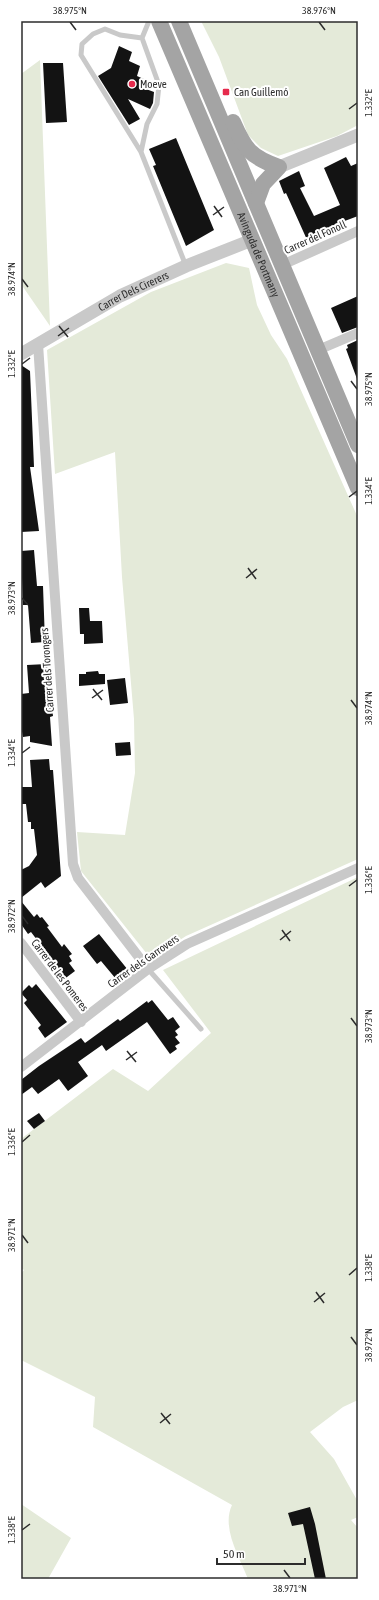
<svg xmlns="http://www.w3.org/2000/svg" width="379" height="1600" font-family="'Asap Condensed',sans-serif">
<rect width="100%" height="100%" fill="#fff"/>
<!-- green -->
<path fill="#e4ead9" d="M201 21H358V125L337 136 278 156 261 148 248 135 219 57Z
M40 60 50 326 21 284V74Z
M226 263 249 268 257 305 271 335 287 359 358 518V859L186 936 151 959 81 871 77 832 125 835 135 773 134 719 122 577 115 452 55 474 47 350 151 292Z
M358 877V1400L343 1407 310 1432 334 1459 358 1502V1517L351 1520 358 1528V1579H248C240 1558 221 1528 232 1505L93 1427 95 1397 21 1360V1274L24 1270 21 1268V1139L113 1069 148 1091 211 1033 163 970Z
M21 1504 71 1538 48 1579H21Z"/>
<!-- building -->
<path fill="#131313" d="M119 46 132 52 129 61 140 66 137 76 148 81 146 89 154 92 153 103 150 109 128 99 140 119 129 125 98 76 111 68Z
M43 63H63L67 122 46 123Z
M176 138 214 230 186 246 153 166 156 165 149 149Z
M346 157 351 166 358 163V216L334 225 336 231 308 242 286 193 284 194 279 181 299 171 305 186 300 188 314 216 340 205 324 168Z
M358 296V327L342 333 331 308Z
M358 340V379H357L346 349 348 348 347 345Z
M21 365 30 371 34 467H30L39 531 21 532Z
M34 550 37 586H43L45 642 31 643 28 605H23L21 551Z
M79 608H89L90 621H102L103 643 84 644V634H80Z
M47 664 53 716 50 717 52 746 30 742V736L23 737 21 726V694L29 693 27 665Z
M98 671 99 674H105V684L79 686V674H86V672Z
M125 678 128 703 110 705 107 680Z
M130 742 131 755 116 756 115 743Z
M49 759 50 770H53L61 876 45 888 41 882 21 898V870L29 866 37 855 34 829H31V822H28L26 804H21V787H32L30 760Z
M21 901 34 917 37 914 40 918 42 917 49 926 47 927 62 947 64 944 72 954 69 956 72 961 69 963 75 971 63 980 50 963 53 961 31 932 28 934 21 924Z
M99 934 128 970 116 979 101 961 97 964 83 946Z
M36 984 67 1022 45 1038 38 1028 41 1025 24 1003 27 1000 21 993 29 985 32 988Z
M152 1000 168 1020 173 1017 180 1027 175 1031 178 1035 175 1037 180 1043 175 1046 177 1049 170 1054 147 1022 106 1051 102 1045 78 1062 88 1076 68 1091 59 1079 38 1094 32 1087 21 1095V1080L39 1066 81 1038 85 1043 118 1019 120 1021 147 1001 148 1003Z
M39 1113 45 1121 34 1129 27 1121Z
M310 1507 315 1524 326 1579H315L303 1524 292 1526 288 1513Z"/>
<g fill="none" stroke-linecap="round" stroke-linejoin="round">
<!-- service -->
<path stroke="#c9c9c9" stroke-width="5" d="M149 21 142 38 159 85 157 104 147 124 141 152 186 266
M141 152 81 55 82 44 93 34 105 29 120 35 142 38
M148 969 201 1029"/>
<!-- minor -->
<path stroke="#c9c9c9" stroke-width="10" d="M282 265 358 231
M38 344 73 864 78 878 148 969
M318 350 358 333
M21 943 81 1022
M21 1067 148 969 187 944 358 868"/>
<!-- tertiary -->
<g stroke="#c9c9c9" stroke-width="13">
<path d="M279 167 358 135"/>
<path id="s1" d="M21 354 120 296 186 266 252 240"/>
</g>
<!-- primary -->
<g stroke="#a4a4a4" stroke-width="16">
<path id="s2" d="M159 21 358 488"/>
<path d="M179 21 358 445"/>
<path d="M233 122C245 149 250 157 279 167L263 184 256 203"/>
</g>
</g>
<!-- ticks -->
<path fill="none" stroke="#2c2c2c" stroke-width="1.5" d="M70 22 76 30M319 22 325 30M349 109 357 103M214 206 222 217M213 215 224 207M22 279 28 287M59 326 68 337M58 336 69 328M22 364 30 358M351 381 357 389M349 497 357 491M248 568 256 579M246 578 257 569M22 598 28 605M93 689 102 700M92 698 103 690M351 700 357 708M22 753 30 747M349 886 357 880M22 916 28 924M282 930 290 941M280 940 291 931M351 1018 357 1026M127 1051 136 1062M126 1060 137 1052M22 1142 30 1135M22 1235 28 1243M349 1275 357 1268M316 1292 324 1303M314 1302 325 1293M351 1337 357 1345M161 1413 170 1424M160 1423 171 1414M22 1530 30 1524M284 1570 290 1578"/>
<!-- markers -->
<g fill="#e62b4d" stroke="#fff" stroke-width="1.5">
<circle cx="132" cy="84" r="4"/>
<rect x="222" y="88" width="8" height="8" rx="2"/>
</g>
<g text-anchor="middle" stroke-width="4" stroke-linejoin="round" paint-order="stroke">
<!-- poi labels -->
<g font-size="11" fill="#2c2c2c" stroke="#fff" text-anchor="start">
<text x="140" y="88">Moeve</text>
<text x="234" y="96">Can Guillemó</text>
</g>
<!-- street labels -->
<g font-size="11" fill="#2c2c2c" stroke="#fff">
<text transform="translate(315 237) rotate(-24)" y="4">Carrer del Fonoll</text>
<text dy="4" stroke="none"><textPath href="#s2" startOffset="254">Avinguda de Portmany</textPath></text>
<text dy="4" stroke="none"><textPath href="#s1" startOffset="129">Carrer Dels Cirerers</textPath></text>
<text transform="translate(47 670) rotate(-94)" y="4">Carrer dels Torongers</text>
<text transform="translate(143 961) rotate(-35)" y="4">Carrer dels Garrovers</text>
<text transform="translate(60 975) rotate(53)" y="4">Carrer de les Pomeres</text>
</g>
</g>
<!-- border -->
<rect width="379" height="1600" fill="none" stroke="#ffffff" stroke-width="44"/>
<!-- scale -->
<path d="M217 1558v6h88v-6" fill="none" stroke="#2c2c2c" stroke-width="2"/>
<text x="223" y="1558" font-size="12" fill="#2c2c2c" stroke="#ffffff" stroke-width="3" paint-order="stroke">50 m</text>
<rect x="22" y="22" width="335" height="1556" fill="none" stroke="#2c2c2c" stroke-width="1.5"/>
<g font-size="10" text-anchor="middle" fill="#2c2c2c">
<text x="70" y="14">38.975°N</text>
<text x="319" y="14">38.976°N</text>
<text transform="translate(368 103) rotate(-90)" y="4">1.332°E</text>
<text transform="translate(11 279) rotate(-90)" y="4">38.974°N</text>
<text transform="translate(11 364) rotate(-90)" y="4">1.332°E</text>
<text transform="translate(368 389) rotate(-90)" y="4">38.975°N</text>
<text transform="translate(368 491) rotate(-90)" y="4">1.334°E</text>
<text transform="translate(11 598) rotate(-90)" y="4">38.973°N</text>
<text transform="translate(368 708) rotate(-90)" y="4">38.974°N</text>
<text transform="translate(11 753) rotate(-90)" y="4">1.334°E</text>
<text transform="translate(368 880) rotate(-90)" y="4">1.336°E</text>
<text transform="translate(11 916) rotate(-90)" y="4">38.972°N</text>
<text transform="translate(368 1026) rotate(-90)" y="4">38.973°N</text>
<text transform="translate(11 1142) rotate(-90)" y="4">1.336°E</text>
<text transform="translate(11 1235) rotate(-90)" y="4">38.971°N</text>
<text transform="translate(368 1268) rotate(-90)" y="4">1.338°E</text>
<text transform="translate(368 1345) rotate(-90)" y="4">38.972°N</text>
<text transform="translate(11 1530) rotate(-90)" y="4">1.338°E</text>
<text x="290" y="1592">38.971°N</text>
</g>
</svg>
